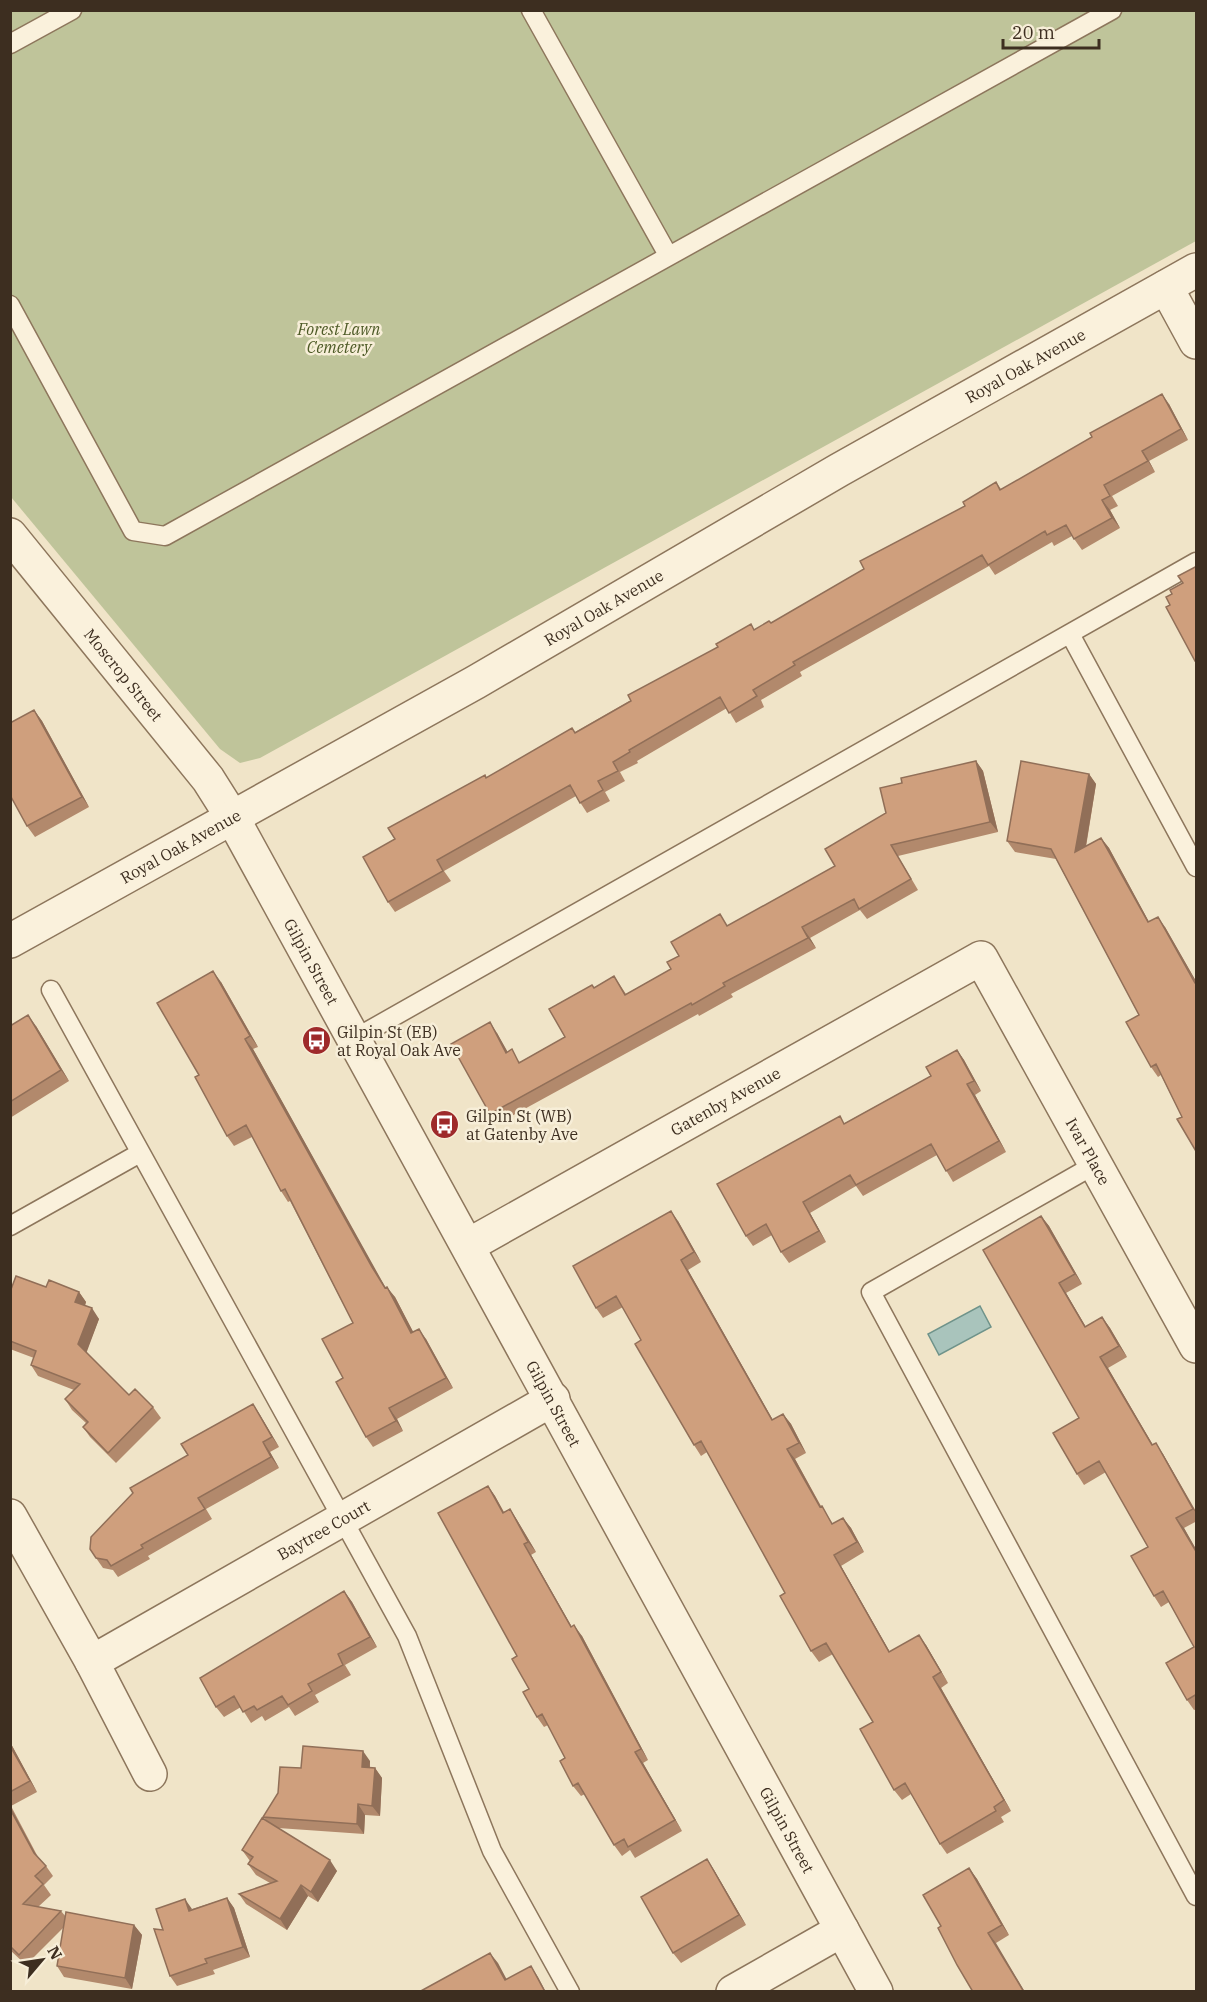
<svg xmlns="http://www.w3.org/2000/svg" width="1207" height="2002" font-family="'IBM Plex Serif',serif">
<rect width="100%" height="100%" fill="#f0e4c8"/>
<!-- cemetery -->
<path fill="#bfc49a" d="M10 11H1196V241L260 758 240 763 220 749 11 497Z"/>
<!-- water -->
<path fill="#a9c4bc" stroke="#6f938a" stroke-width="1.5" d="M980 1306 991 1327 939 1355 928 1334Z"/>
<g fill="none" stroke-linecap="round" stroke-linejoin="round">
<defs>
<path id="service" d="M531 10 668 255
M10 44 72 10
M10 305 133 531 165 536 1112 10
M1070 634 1196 867
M51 990 407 1636 492 1851 570 1992
M354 1039 1196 562
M1096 1164 871 1292 1196 1896
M10 1226 140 1153"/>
<g id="minor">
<path d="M1166 287 1196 342"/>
<path id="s1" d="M10 535 208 779 232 817"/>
<path id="s2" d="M469 1245 981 958 1196 1346"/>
<path id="s3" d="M10 1516 92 1662 553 1399"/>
<path d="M92 1662 150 1774"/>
<path d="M733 1992 842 1930"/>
</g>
<g id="tertiary">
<path id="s4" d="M232 817 876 1992"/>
<path id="s5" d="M10 941 476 682 839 470 1196 270"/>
</g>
</defs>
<!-- service casing -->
<use href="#service" stroke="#8d765c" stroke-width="21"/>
<!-- minor casing -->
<use href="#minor" stroke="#8d765c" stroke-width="36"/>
<!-- tertiary casing -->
<use href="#tertiary" stroke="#8d765c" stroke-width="36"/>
<!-- service -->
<use href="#service" stroke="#faf1dc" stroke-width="18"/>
<!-- minor -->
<use href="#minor" stroke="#faf1dc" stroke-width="33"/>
<!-- tertiary -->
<use href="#tertiary" stroke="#faf1dc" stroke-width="33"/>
</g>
<!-- wall -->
<path fill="#b2896c" d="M1169 404 1188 440 1149 461 1155 472 1112 496 1118 506 1110 510 1120 528 1082 550 1072 536 1054 546 1052 542 995 575 989 566 800 672 802 676 761 700 764 707 736 723 727 708 637 761 638 763 620 772 625 781 605 792 610 801 587 813 576 796 444 871 451 881 395 912 388 902 395 839 486 778 575 732 755 629 771 623 864 569 965 506 996 482 1001 489Z
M34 710 42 721 89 807 35 837 27 826Z
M976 761 983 771 998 832 898 856 918 890 867 919 860 910 810 938 816 948 731 994 733 997 699 1016 698 1014 497 1124 490 1114 497 1033 507 1052 520 1062 565 1037 594 988 614 976 626 994 671 969 679 956 728 926 835 866 886 813 902 783Z
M1089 774 1096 784 1086 847 1101 838 1109 848 1149 922 1165 927 1197 983 1182 1117 1161 1075 1158 1077 1151 1067 1139 1015 1056 859 1015 852 1007 841Z
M221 982 258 1047 253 1049 379 1277 385 1288 395 1297 413 1332 426 1339 453 1388 397 1419 403 1431 373 1447 366 1437 343 1378 353 1323 290 1201 288 1202 281 1191 252 1137 234 1146 227 1136 199 1075Z
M10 1026H36L69 1081 10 1118Z
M957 1050 964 1060 981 1091 975 1095 1006 1152 953 1182 937 1155 863 1196 856 1186 810 1213 826 1242 789 1263 781 1252 772 1235 753 1246 746 1236 845 1123 931 1076Z
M1041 1216 1049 1226 1082 1284 1066 1293 1086 1327 1102 1317 1110 1328 1127 1357 1108 1368 1153 1445 1163 1454 1197 1513V1521L1184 1528 1197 1551V1709L1194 1710 1187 1700 1194 1647 1169 1602 1161 1607 1154 1596 1148 1547 1106 1472 1084 1485 1077 1474 1079 1418Z
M678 1221 701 1262 688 1270 773 1420 783 1414 791 1424 806 1453 795 1459 821 1506 833 1524 843 1518 851 1528 864 1552 841 1566 890 1652 926 1645 948 1683 941 1688 1011 1811 1001 1817 1004 1822 947 1854 940 1844 911 1794 902 1800 894 1790 873 1722 833 1654 819 1662 811 1651 785 1593 707 1452 701 1456 694 1445 641 1340 623 1307 603 1318 596 1308Z
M46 1287 79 1292 86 1302 85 1306 99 1319 86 1352 129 1395 153 1407 161 1418 116 1463 90 1437 83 1427 86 1423 72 1410 65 1399 74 1390 38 1376 31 1365 34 1358 10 1349V1292Z
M253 1404 260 1415 279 1447 270 1452 279 1468 206 1509 212 1519 148 1556 150 1559 118 1577 113 1570 103 1568 96 1558 133 1493 188 1455Z
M488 1486 495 1496 504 1512 510 1509 517 1520 536 1552 531 1555 572 1627 582 1636 648 1760 643 1763 682 1831 635 1858 630 1850 622 1856 614 1845 585 1794 581 1796 573 1786 565 1758 548 1725 544 1727 537 1717 529 1689 517 1656Z
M344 1591 352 1602 377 1647 345 1665 351 1675 315 1695 319 1702 295 1716 289 1707 265 1721 262 1716 251 1723 241 1707 224 1717 216 1707Z
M10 1742 37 1792 11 1806 38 1857 46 1866 53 1876 44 1885 51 1895 38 1907 61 1911 66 1917 134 1925 142 1935 132 1989 64 1977 57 1966 64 1927 26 1965 10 1950Z
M370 1761V1768H375L382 1778 380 1816 365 1815 364 1834 278 1828 337 1871 318 1902 308 1896 287 1930 246 1904 239 1894 270 1883 256 1875 248 1864 250 1861 242 1850 266 1820 263 1817 301 1768Z
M707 1859 714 1870 746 1925 681 1963 673 1953Z
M969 1868 977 1879 1009 1935 996 1943 941 1926Z
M227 1898 234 1908 250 1957 213 1970 215 1974 177 1986 170 1976 163 1930 192 1909Z"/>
<!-- shaded-wall -->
<path fill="#916f58" d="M1162 394 1169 404 1188 440 1181 429Z
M1142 451 1149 461 1155 472 1148 461Z
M1102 500 1110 510 1120 528 1112 518Z
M34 710 42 721 89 807 82 797Z
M976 761 983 771 998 832 990 822Z
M1089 774 1096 784 1083 863 1075 852Z
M1101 838 1109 848 1155 933 1148 922Z
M1158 917 1165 927 1197 983V985Z
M802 927 810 938 816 948 808 938Z
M213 971 221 982 258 1047 250 1036Z
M28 1015 36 1026 69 1081 61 1070Z
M490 1022 497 1033 514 1063 506 1053Z
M245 1039 253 1049 392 1299 372 1267Z
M957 1050 964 1060 981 1091 974 1081Z
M967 1084 975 1095 1006 1152 999 1141Z
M803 1202 810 1213 826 1242 819 1231Z
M671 1211 678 1221 701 1262 694 1252Z
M1041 1216 1049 1226 1082 1284 1075 1274Z
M681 1260 688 1270 779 1431 772 1420Z
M1059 1283 1066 1293 1092 1338 1085 1327Z
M387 1287 395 1297 419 1343 411 1333Z
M79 1292 86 1302 82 1313 75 1302Z
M92 1308 99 1319 86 1354 78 1344Z
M1102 1317 1110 1328 1127 1357 1119 1346Z
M419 1329 426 1339 453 1388 446 1378Z
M1100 1357 1108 1368 1159 1456 1152 1445Z
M253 1404 260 1415 279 1447 272 1437Z
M389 1408 397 1419 403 1431 396 1421Z
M783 1414 791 1424 806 1453 799 1443Z
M263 1442 270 1452 279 1468 271 1457Z
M1156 1443 1163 1454 1197 1514 1193 1509Z
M787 1449 795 1459 827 1518 820 1507Z
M488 1486 495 1496 510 1524 503 1513Z
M510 1509 517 1520 536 1552 528 1542Z
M843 1518 851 1528 864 1552 857 1542Z
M1176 1518 1184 1528 1197 1551V1553Z
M524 1544 531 1555 578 1638 571 1627Z
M834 1555 841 1566 896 1663 889 1652Z
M344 1591 352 1602 377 1647 370 1637Z
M574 1625 582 1636 648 1760 641 1749Z
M919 1635 926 1645 948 1683 941 1672Z
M933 1677 941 1688 1011 1811 1004 1800Z
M10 1742 37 1792 30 1781 10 1746Z
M363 1751 370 1761 369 1778 362 1767Z
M635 1752 643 1763 682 1831 675 1820Z
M375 1768 382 1778 380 1816 372 1806Z
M358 1804 365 1815 364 1834 357 1824Z
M10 1806 41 1864 34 1853 10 1809Z
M707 1859 714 1870 746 1925 739 1915Z
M330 1860 337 1871 318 1902 311 1892Z
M969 1868 977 1879 1009 1935 1002 1925Z
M301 1885 308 1896 287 1930 280 1919Z
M227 1898 234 1908 250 1957 243 1947Z
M185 1899 192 1909 189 1911Z
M134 1925 142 1935 132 1989 125 1978Z
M988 1933 996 1943 1025 1992H1024Z
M490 1953 498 1963 513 1991 505 1980Z
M531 1966 538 1977 546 1992H545Z"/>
<!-- building -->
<path fill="#cf9f7d" stroke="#916f58" stroke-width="1.5" d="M1162 394 1181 429 1142 451 1148 461 1104 485 1110 496 1102 500 1112 518 1074 539 1066 525 1047 535 1045 531 988 565 982 555 793 662 795 665 753 690 757 696 729 713 720 697 629 750 630 752 613 762 618 771 598 781 603 790 580 803 570 785 437 860 443 871 388 902 363 857 395 839 388 828 485 775 486 778 572 728 575 733 631 701 628 695 718 647 716 644 751 624 754 630 769 621 771 623 864 569 860 561 965 506 963 502 996 482 1000 490 1092 437 1090 433Z
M1197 566V660L1195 661 1166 607 1170 605 1166 597 1172 594 1170 590 1183 583 1178 576Z
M34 710 82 797 27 826 10 795V723Z
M976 761 990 822 891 845 911 879 859 909 854 899 802 927 808 938 723 983 725 986 692 1005 691 1003 490 1114 451 1044 490 1022 506 1053 512 1049 519 1063 565 1037 549 1009 592 985 594 988 614 976 625 995 671 969 667 962 679 956 671 942 720 914 727 926 835 866 825 849 886 813 880 788 902 783 901 778Z
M1021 761 1089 774 1075 852 1101 838 1148 922 1158 917 1195 983H1197V1153L1177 1119 1182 1117 1156 1064 1151 1067 1126 1022 1139 1015 1051 849 1007 841Z
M213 971 250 1036 245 1039 372 1267 385 1288 387 1287 411 1333 419 1329 446 1378 389 1408 396 1421 366 1437 336 1382 343 1378 322 1339 353 1323 285 1189 281 1191 246 1125 227 1136 195 1077 199 1075 157 1003Z
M28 1015 61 1070 10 1102V1026Z
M957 1050 974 1081 967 1084 999 1141 946 1171 931 1144 856 1185 850 1175 803 1202 819 1231 781 1252 766 1224 746 1236 717 1184 840 1116 844 1124 931 1076 926 1067Z
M671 1211 694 1252 681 1260 772 1420 783 1414 799 1443 787 1449 820 1507 822 1506 832 1524 843 1518 857 1542 834 1555 889 1652 919 1635 941 1672 933 1677 1004 1800 994 1807 996 1811 940 1844 905 1783 894 1790 860 1729 873 1722 826 1643 811 1651 780 1596 785 1593 701 1441 694 1445 635 1344 641 1340 616 1296 596 1308 573 1266Z
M1041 1216 1075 1274 1059 1283 1085 1327 1102 1317 1119 1346 1100 1357 1152 1445 1156 1443 1193 1509 1176 1518 1197 1553V1694L1187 1700 1166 1663 1194 1647 1163 1591 1154 1596 1131 1556 1148 1547 1099 1461 1077 1474 1053 1433 1079 1418 983 1250Z
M16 1276 46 1287 49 1280 79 1292 75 1302 92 1308 78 1344 129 1395 135 1389 153 1407 108 1453 83 1427 88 1422 65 1399 80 1384 31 1365 36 1351 10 1341V1292Z
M253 1404 272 1437 263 1442 271 1457 198 1498 205 1509 141 1545 143 1548 111 1566 107 1560 96 1558 90 1549 91 1537 133 1493 130 1488 188 1455 181 1444Z
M488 1486 503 1513 510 1509 528 1542 524 1544 571 1627 574 1625 641 1749 635 1752 675 1820 628 1847 624 1839 614 1845 578 1783 573 1786 560 1761 565 1758 542 1714 537 1717 523 1692 529 1689 512 1659 517 1656 438 1513Z
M344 1591 370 1637 338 1654 343 1665 308 1684 312 1691 288 1705 282 1696 257 1710 254 1706 243 1712 234 1696 216 1707 200 1678Z
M10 1746 30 1781 10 1792Z
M303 1746 363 1751 362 1767 375 1768 372 1806 358 1804 357 1824 263 1817 278 1793 280 1767 301 1768Z
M10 1809 34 1853 46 1866 35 1876 43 1884 23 1904 61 1911 19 1955 10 1946Z
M262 1818 330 1860 311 1892 301 1885 280 1919 239 1894 277 1881 248 1864 253 1857 242 1850Z
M707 1859 739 1915 673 1953 641 1897Z
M969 1868 1002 1925 988 1933 1024 1992H973L957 1965 938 1928 941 1926 923 1895Z
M227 1898 243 1947 205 1959 207 1963 170 1976 154 1929 163 1930 156 1909 185 1899 189 1911Z
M66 1912 134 1925 125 1978 57 1966Z
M490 1953 505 1980 531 1966 545 1992H419Z"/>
<!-- icons -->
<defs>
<symbol id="bus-disc" viewBox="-11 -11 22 22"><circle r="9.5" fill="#9e2a2b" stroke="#f7eed8"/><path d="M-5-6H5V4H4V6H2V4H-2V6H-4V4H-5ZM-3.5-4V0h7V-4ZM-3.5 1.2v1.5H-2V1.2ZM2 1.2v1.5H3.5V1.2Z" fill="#fff"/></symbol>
</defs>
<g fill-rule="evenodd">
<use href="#bus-disc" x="300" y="1024" width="33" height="33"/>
<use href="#bus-disc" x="428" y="1108" width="33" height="33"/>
</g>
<g text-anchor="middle" stroke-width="5" stroke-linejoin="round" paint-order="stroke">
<!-- park labels -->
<g font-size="16" font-style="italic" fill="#4d5a26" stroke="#f7eed8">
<text x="339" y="335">Forest Lawn<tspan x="339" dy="18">Cemetery</tspan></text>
</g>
<!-- street labels -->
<g font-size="16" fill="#3d2e20" stroke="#f7eed8">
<text dy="6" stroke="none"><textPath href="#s5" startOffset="1167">Royal Oak Avenue</textPath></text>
<text dy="6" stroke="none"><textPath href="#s5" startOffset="681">Royal Oak Avenue</textPath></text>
<text dy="6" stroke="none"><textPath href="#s1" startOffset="180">Moscrop Street</textPath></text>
<text dy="6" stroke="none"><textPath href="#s5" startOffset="195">Royal Oak Avenue</textPath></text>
<text dy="6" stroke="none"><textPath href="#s4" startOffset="165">Gilpin Street</textPath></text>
<text dy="6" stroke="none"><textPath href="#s2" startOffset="294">Gatenby Avenue</textPath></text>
<text dy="6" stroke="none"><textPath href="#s2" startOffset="808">Ivar Place</textPath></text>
<text dy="6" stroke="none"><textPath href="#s4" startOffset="669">Gilpin Street</textPath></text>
<text dy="6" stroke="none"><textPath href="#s3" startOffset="434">Baytree Court</textPath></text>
<text dy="6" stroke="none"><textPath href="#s4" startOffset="1155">Gilpin Street</textPath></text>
</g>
<!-- poi labels -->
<g font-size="16" fill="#3d2e20" stroke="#f7eed8" text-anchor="start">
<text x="337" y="1038">Gilpin St (EB)<tspan x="337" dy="18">at Royal Oak Ave</tspan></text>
<text x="466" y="1122">Gilpin St (WB)<tspan x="466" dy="18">at Gatenby Ave</tspan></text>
</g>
</g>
<!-- border -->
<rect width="1207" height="2002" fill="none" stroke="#3d2e20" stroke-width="24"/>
<!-- north arrow -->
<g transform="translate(42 1960) rotate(61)" stroke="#f7eed8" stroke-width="4.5" paint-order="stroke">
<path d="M0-4.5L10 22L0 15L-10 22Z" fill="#3d2e20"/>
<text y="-9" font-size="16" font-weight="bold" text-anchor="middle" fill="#3d2e20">N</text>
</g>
<!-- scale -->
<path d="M1003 39v9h96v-9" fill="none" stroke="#3d2e20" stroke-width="3"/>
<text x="1012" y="39" font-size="18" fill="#3d2e20" stroke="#f7eed8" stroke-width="4.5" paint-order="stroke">20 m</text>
</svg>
